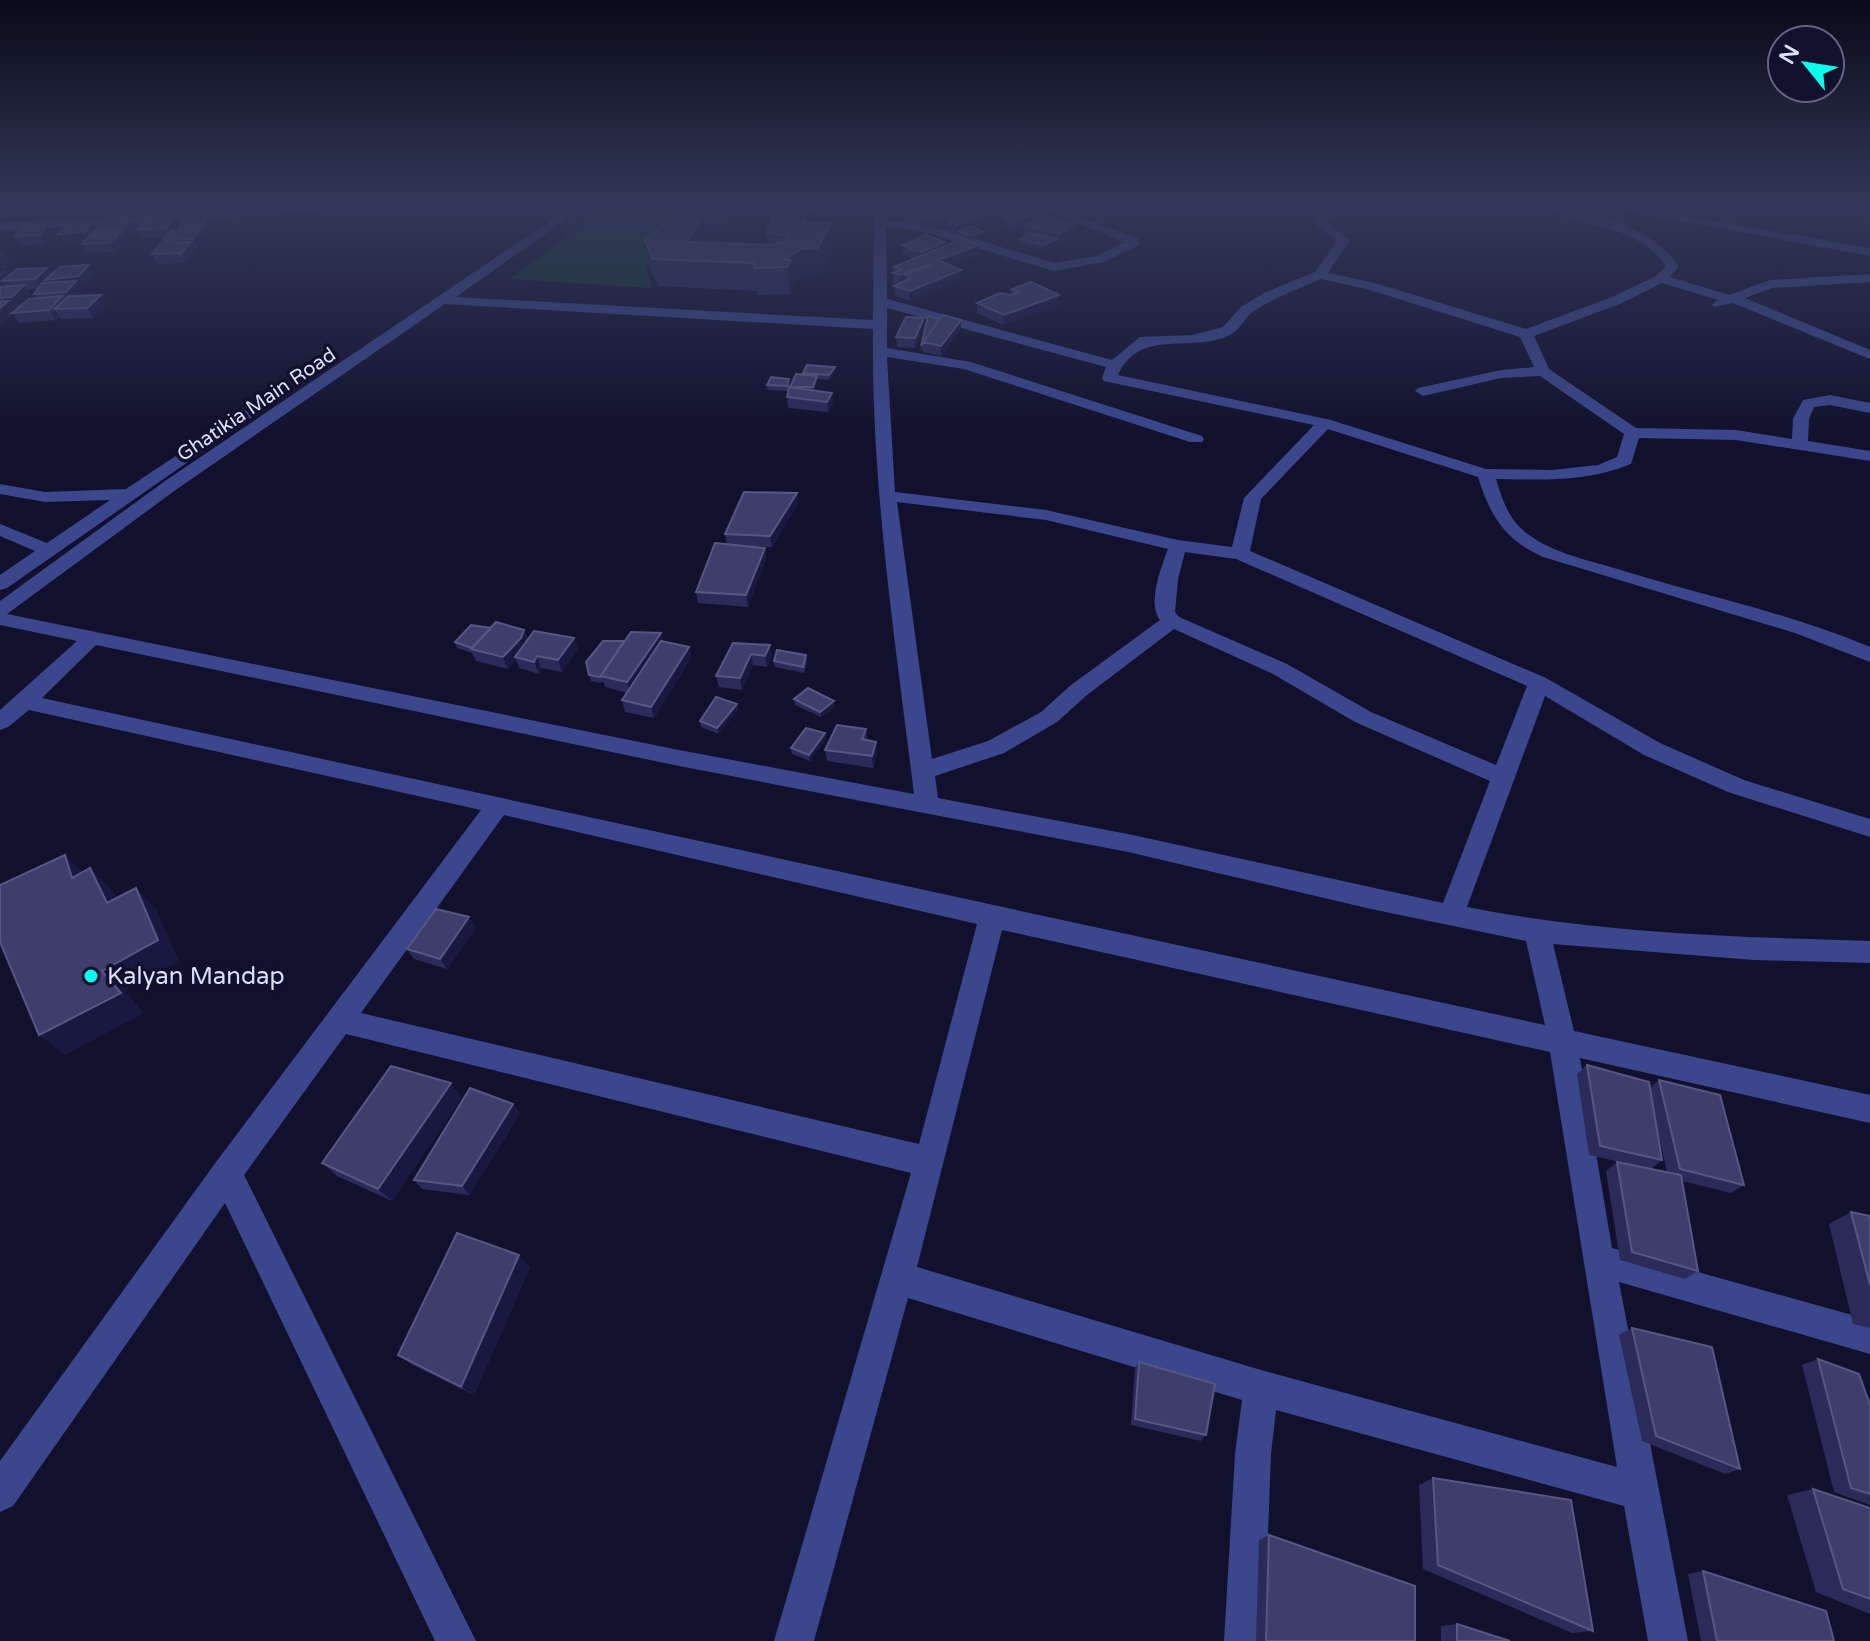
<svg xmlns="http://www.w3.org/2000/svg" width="1870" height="1641" font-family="'Varela Round',sans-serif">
<rect width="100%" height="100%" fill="#11112d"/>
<!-- green -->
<path fill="#143730" d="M606 208 704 212 646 266 652 288 510 279Z"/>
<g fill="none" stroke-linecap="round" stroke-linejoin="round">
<!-- minor -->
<path fill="#3b468d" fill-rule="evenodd" d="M255 208H326L321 211 0 231V223Z
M569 208H582L456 297 873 320 874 208H886V221L922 223 1054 263 1097 256 1125 242 1039 208H1053L1139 239V245L1104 262 1054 271 917 230 886 228 887 299 1112 360 1140 337 1193 335 1223 327 1241 307 1264 293 1315 272 1337 241 1313 222 1328 208H1340L1326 222 1350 240 1328 273 1375 283 1526 329 1612 297 1656 276 1666 266C1634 222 1585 230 1547 208 1593 208 1651 227 1679 266L1670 277 1729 295 1770 280 1870 274V282L1772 288 1745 298 1870 350V359L1733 303 1714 307 1712 304 1718 300 1662 283 1622 303 1534 336 1549 369 1636 428 1736 430 1792 439 1793 419 1803 400 1830 395 1870 403V413L1830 405 1814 407 1809 419 1808 441 1870 451V461L1736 440 1639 438 1631 464C1587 482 1543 480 1496 479 1502 499 1508 518 1525 532 1550 552 1584 559 1614 568 1700 595 1787 612 1870 647V662L1795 633 1543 557C1505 540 1490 516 1478 477L1328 429 1261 499 1250 551 1546 678 1660 743 1744 780 1870 819V837L1728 792 1644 755 1545 696 1467 907C1599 933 1735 937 1870 941V963L1754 960 1553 944 1574 1031 1870 1095V1123L1580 1058 1612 1248 1870 1320V1354L1619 1282 1688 1641H1648L1624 1506 1276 1410 1271 1454 1264 1641H1224L1235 1454 1242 1400 908 1298 814 1641H774L911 1173 346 1034 244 1175 476 1641H435L225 1203 13 1506 0 1512V1461L216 1162 481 810 29 710 8 727 0 730V710L77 641 0 625V601L165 481ZM1321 279 1367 289 1520 337 1534 367 1501 370 1418 388 1415 391 1423 396 1501 378 1540 376 1624 434 1617 457 1598 465 1552 470 1486 469 1331 420 1118 375C1141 325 1195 356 1233 333 1241 328 1246 316 1254 311 1275 297 1298 289 1321 279ZM445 304 873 329C871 485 895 639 914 794L679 750 7 614 177 489ZM887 308 1106 367 1102 378 1104 381 1314 425 1244 498 1232 547 1178 540 1046 510 895 492 887 357 964 369 1190 442H1202L1204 439 1202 436 971 362 887 348ZM897 502 1046 520 1168 549C1161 568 1147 603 1160 620L1071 685 1041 712 988 741 932 759ZM1185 552 1236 559 1527 686 1496 765 1371 712 1287 664 1179 617 1175 612 1178 579ZM1174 629 1273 674 1355 722 1490 781 1443 903 1128 834 938 798 935 776 1004 753 1057 722 1087 695ZM96 645 679 766 1128 852 1371 909 1526 941 1545 1025 42 698ZM504 815 977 924 919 1144 361 1013ZM1002 930 1550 1052 1617 1467 1261 1370 917 1267Z
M1612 208H1639L1870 248V256Z
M245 410 253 415 251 418 7 588 0 590V575L35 551 0 536V524L47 543 110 500 45 502 0 494V484L45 492 126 489Z"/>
</g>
<!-- wall -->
<path fill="#2b2b5a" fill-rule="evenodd" d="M681 208H721L722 218 707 242 768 244 767 233 830 223 832 249 820 275 804 276 792 283 793 288 790 294 758 295 757 291 658 286 650 268 645 241Z
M890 208H923L922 210 935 212V208H974L973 211 984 224 974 227 983 232V237L971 240 959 235V233L956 234 948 232V224L939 231 906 223V214H908L890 211Z
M1041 215 1032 221 1074 224V234L1059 243 1055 242V244L1043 250 1020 243V239L1027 235 1024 234V226L1017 231 1002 226V216Z
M131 220 136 230 127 239H123L125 242 115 252 88 253 82 244 84 242 64 243 91 222 95 229Z
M46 225 52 234 45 244 21 246 15 236Z
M213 225 206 235H202L204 239 197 248H194L196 251 186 263 157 264 152 254 165 243 163 240 165 237 141 239 136 230 177 227 175 231 180 230 179 227Z
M944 242V246L979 245V254L950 265 961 270 960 280 910 301 895 296 894 286 898 284 893 283 894 267 912 259 910 258 909 256 903 254V245Z
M0 253H5L11 262 3 271H7L10 275 47 268 51 274 88 265 93 275 85 286H79L82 291 77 296 101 295 107 305 93 318 61 319 59 316 56 320 19 323 13 313 0 324ZM27 289H38L34 294 36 298 14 311 12 308 18 307 30 295Z
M1012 289 1059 305 1003 325 977 313V303L1011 295H1012Z
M928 316 961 330 941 356 923 352V348L921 351V346Z
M924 318V328L915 348 897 347 896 337Z
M835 372 829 380 817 379 814 390 833 403 828 412 788 408 787 397 789 388 787 391 768 390 767 385 789 379V387L803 375V373Z
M797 493 798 504 772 547 730 545 765 548 766 559 748 607 698 603 696 592 727 545 725 534Z
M491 628 524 630 528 639 578 649 562 672 541 668 539 674 519 668 516 660 508 669 476 661 472 653 457 648 455 642Z
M661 633 663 641 689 647 691 658 654 718 625 712 622 700 627 693 605 687 603 681 601 683 591 681 589 675 624 641Z
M733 643 770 645 772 657 767 667 753 665 742 690 719 687 716 676Z
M806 655 807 661 804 673 775 667 774 661Z
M794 699 835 707 821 717 795 705Z
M737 704 738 709 719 734 701 727 700 721Z
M866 729 867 740 877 753 873 768 827 761 825 750Z
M825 733 826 739 810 761 792 754 791 748Z
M469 917 476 928 447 969 414 959 407 949Z
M1587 1065 1650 1088 1659 1080 1744 1185 1731 1193 1682 1181 1698 1271 1685 1279 1620 1260 1606 1171 1617 1162 1642 1167 1589 1155 1577 1074ZM1656 1123 1667 1172 1651 1169 1662 1160Z
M462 1097 392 1201 337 1176 322 1163Z
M513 1104 520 1114 469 1195 422 1189 414 1180Z
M1851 1212 1870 1216V1328L1853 1324 1829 1224Z
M530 1267 474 1395 413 1365 398 1355Z
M1632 1328 1740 1469 1725 1474 1642 1441 1619 1335Z
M1818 1359 1870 1405V1505L1834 1492 1802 1365Z
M1139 1362 1206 1435 1201 1441 1131 1425 1135 1368Z
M1433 1478 1593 1631 1572 1633 1423 1569 1419 1485Z
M1813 1489 1870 1508V1614L1816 1592 1787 1495Z
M1269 1535 1415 1641H1256L1259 1540Z
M1703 1571 1834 1641H1701L1688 1574Z
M1457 1624 1510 1641H1441V1626Z"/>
<!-- shaded-wall -->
<path fill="#191841" d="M708 208H721L722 218 695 261 686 242Z
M960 208H974V211L953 216V212Z
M1038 208H1042L1041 215 1017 231V222Z
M823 209 824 234 830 223 832 249 820 275 804 276 792 283 793 288 790 294 787 267 784 259 803 212Z
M949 214V223L939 231V221Z
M208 215 213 225 206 235 202 226Z
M984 215V224L962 232 959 231V233L956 234V225Z
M172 218 177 227 170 237 166 228Z
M131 220 136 230 127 239 122 230Z
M91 222 96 231H103L109 240 64 243 58 234Z
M1074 224V234L1059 243V234Z
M46 225 52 234 45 244 40 235Z
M3 228 9 237 0 245V231Z
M199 229 204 239 197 248 193 239Z
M107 231 112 240 120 233 125 242 115 252 110 243Z
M983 232V237L971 240V236Z
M181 239 185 249 191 242 196 251 186 263 177 243Z
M1056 239 1055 244 1043 250 1044 245Z
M944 242V252L922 261V252Z
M979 245V254L938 270V260Z
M5 253 11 262 0 273V258Z
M932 264 906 275V283L900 285V275Z
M88 265 93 275 85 286H79L82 291 72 302 66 292 41 288 35 279 47 268 53 277Z
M961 270 960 280 910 301V291Z
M7 271 13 280 2 281 6 287 0 292V277Z
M24 285 30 295 18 307 12 308 14 311 1 323 0 322V298Z
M101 295 107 305 93 318 87 308Z
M1059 295V305L1003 325 1004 315Z
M62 296 68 306 54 309 59 316 56 320 49 310Z
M924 318V328L915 348V338Z
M961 320V330L941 356V346Z
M835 367V372L829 380V375Z
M832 393 833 403 828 412 827 402Z
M797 493 798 504 772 547 770 536Z
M765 548 766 559 748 607 746 595Z
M524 630 528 641 515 657 516 660 508 669 503 657Z
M661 633 664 645 630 694 627 682Z
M574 638 578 649 562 672 558 660Z
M770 645 772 657 767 667 765 656Z
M689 647 691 658 654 718 651 707Z
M751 654 753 665 742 690 740 678Z
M537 656 541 668 539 674 534 662Z
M834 701 835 707 821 717 820 712Z
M737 704 738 709 719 734 717 728Z
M825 733 826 739 810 761 809 755Z
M876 742 877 753 873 768 872 756Z
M65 855 87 876 72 878Z
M90 868 112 890 129 924 107 903Z
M136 888 156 909 179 961 125 991 144 1013 65 1055 39 1035 102 971Z
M469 917 476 928 447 969 440 959Z
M451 1083 462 1097 392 1201 378 1189Z
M513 1104 520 1114 469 1195 462 1186Z
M519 1255 530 1267 474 1395 461 1387Z"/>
<!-- building -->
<path fill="#3e3e6c" stroke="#575783" stroke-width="2" d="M681 208H708L686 242 773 245 785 242 789 235 767 233 774 216 780 215 781 208H822L803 212 804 223H830L818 248 802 249 784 259 790 260 787 267 754 268V263L653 259 645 241Z
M938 208H960L953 212Z
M1016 208H1038L1017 222 1002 216Z
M918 209 949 214 939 221 906 214Z
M968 209 984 215 956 225 948 222 957 219 952 215Z
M208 215 202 226 179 227 188 217Z
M1043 216 1074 224 1059 234 1025 225Z
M172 218 166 228 136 230 146 220Z
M131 220 122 230 107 231V234L120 233 110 243 82 244 91 235 102 234 103 231 93 232 103 222Z
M91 222 86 232 58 234 68 224Z
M46 225 40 235 15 236 25 226Z
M972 226 983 232 971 236 959 231Z
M199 229 193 239H181L177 243 191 242 181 253 152 254 160 244 175 240H163L171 231Z
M1029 233 1056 239 1044 245 1020 239Z
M926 235 944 242 922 252 909 249 911 247 903 245Z
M962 239 979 245 938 260 961 270 910 291 894 286 911 278 906 275 932 264 900 275 893 273 902 270 894 267Z
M88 265 79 276 45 280 60 267Z
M47 268 35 279 2 281 17 269Z
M76 281 66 292 34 294 42 283Z
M1031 282 1059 295 1004 315 977 303 1000 293 1011 295 1019 292 1012 289Z
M24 285 12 297 0 298V287Z
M101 295 87 308 54 309 69 296Z
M62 296 49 310 12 313 29 299Z
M0 301H8L0 308Z
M943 315 961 320 941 346 923 342Z
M928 316 939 319 921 346Z
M906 317 924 318 915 338 896 337Z
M807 365 835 367 829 375 803 373Z
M796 374 817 376 813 387H790Z
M771 377 789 379 787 386 767 385Z
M789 387 832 393 827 402 787 397Z
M744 492 797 493 770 536 725 534Z
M715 543 765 548 746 595 696 592Z
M496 622 524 630 521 638 503 657 471 649Z
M471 625 491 628 472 648 455 642Z
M534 631 574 638 558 660 537 656 534 662 515 657Z
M631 632 661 633 627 682 601 676Z
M603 641H624L600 677 589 675 586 662Z
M661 641 689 647 651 707 622 700Z
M733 643 770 645 765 656 751 654 740 678 716 676Z
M777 650 806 655 803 667 774 661Z
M808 688 834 701 820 712 794 699Z
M716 697 737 704 717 728 700 721Z
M837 725 866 729 862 739 876 742 872 756 825 750Z
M806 728 825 733 809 755 791 748Z
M65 855 72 878 90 868 107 903 136 888 158 940 102 971 121 993 39 1035 0 942V885Z
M436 909 469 917 440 959 407 949Z
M1587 1065 1649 1082 1662 1160 1600 1146Z
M391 1066 451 1083 378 1189 322 1163Z
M1659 1080 1720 1095 1744 1185 1680 1169Z
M470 1088 513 1104 462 1186 414 1180Z
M1617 1162 1681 1175 1698 1271 1632 1252Z
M1851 1212 1870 1216V1285Z
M457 1233 519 1255 461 1387 398 1355Z
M1632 1328 1712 1347 1740 1469 1656 1436Z
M1818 1359 1859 1374 1870 1405V1494L1851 1488Z
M1139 1362 1215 1384 1206 1435 1135 1419Z
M1433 1478 1571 1500 1593 1631 1438 1565Z
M1813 1489 1870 1508V1599L1843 1589Z
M1269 1535 1415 1586V1641H1266Z
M1703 1571 1826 1611 1834 1641H1717Z
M1457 1624 1510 1641H1457Z"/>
<!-- sky -->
<linearGradient id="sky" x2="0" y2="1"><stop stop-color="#090919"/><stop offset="0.47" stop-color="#323857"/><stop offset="1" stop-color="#323857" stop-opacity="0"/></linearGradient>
<rect width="1870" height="438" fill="url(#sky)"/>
<!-- markers -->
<circle fill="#09ffed" stroke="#11112d" stroke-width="3" cx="91" cy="976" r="8"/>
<g text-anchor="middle" stroke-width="7" stroke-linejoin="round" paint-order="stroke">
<!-- far-street labels -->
<g font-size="20" fill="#dddfff" stroke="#11112d">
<text transform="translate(256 404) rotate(-34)" y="7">Ghatikia Main Road</text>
</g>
<!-- poi labels -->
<g font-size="24" fill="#dddfff" stroke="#11112d" text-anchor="start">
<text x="107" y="984">Kalyan Mandap</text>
</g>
</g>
<!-- north arrow -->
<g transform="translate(1806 64) rotate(300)"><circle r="38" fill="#11112d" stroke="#636381" stroke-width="2"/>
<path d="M0-6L14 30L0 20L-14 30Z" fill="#09ffed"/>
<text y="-12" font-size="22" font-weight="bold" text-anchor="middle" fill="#dddfff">N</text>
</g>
</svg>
